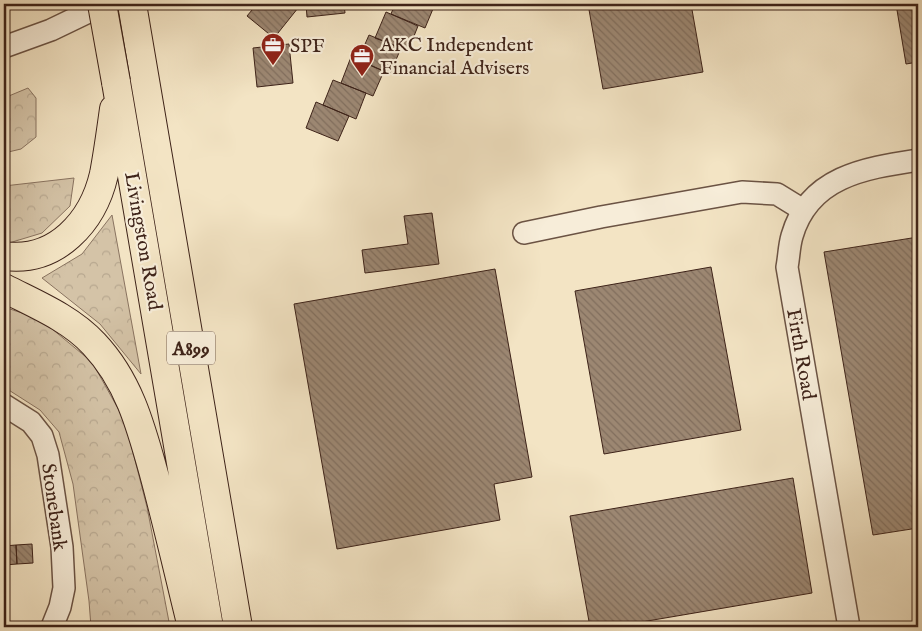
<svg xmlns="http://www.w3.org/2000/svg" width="922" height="631" font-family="'IM FELL English',serif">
<defs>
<pattern id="forest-crowns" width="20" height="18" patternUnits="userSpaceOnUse" patternTransform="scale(1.25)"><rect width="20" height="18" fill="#d4c3a7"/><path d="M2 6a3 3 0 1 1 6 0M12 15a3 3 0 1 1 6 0" fill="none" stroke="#b7a78f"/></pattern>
<pattern id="building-back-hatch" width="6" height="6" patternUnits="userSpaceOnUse" patternTransform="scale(1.25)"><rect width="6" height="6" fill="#9c8772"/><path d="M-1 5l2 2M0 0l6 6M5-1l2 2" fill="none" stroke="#816e5d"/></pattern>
</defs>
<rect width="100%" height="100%" fill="#f3e4c4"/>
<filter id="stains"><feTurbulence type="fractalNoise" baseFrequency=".004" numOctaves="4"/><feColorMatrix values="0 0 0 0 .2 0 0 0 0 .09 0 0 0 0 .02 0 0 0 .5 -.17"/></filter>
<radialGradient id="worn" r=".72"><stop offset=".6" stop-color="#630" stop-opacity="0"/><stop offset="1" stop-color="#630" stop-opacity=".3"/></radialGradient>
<!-- forest -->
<path fill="url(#forest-crowns)" stroke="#897360" d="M28 88 36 98V137L21 149 4 153V98Z
M74 178 70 206 42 233 9 243 4 241V186Z
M112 215 141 374 100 324 42 278 82 254Z
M4 307 40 319 92 362 125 421 147 507 170 627H91L89 601 73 484 59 432 40 410 4 387Z"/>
<!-- building -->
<path fill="url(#building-back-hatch)" stroke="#3e2319" d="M257 4H293L298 8 274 38 247 16Z
M306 4H344L345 13 307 17Z
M395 4H435L425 28 391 14Z
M588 4H691L703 72 603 89Z
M896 4H918V62L906 64Z
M386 12 418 26 408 51 375 38Z
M369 35 401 48 390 74 358 60Z
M289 44 293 83 257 87 253 48Z
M351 57 384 71 373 96 341 83Z
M333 80 366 93 356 119 323 105Z
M316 102 349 116 338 141 306 128Z
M432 213 439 264 365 273 362 250 408 244 404 216Z
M918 237V528L873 535 824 252Z
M711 267 741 430 604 454 575 291Z
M495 269 532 477 494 484 500 520 337 549 294 304Z
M793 478 812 593 612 627H590L570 516Z
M32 544 33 563 17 564 16 545Z
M16 545 17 564 4 565V546Z"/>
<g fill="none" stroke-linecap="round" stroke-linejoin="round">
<defs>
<path id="minor" d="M4 47 51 30 105 4
M524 233 601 217 742 192 777 194 803 210
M4 405 31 422 42 436 48 455 62 547 64 588 60 607 52 627
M849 627 787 267C789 257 789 246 792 236 809 176 866 168 918 160"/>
<path id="major" d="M132 4 238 627
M116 82 209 627
M4 256C56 263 93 222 104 174 108 153 111 131 114 109
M4 288C35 304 70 318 94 344 129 381 141 427 154 474 167 522 178 570 190 619"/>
</defs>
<!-- minor casing -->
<use href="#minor" stroke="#6b5344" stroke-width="24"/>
<!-- major casing -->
<use href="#major" stroke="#3e2319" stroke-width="30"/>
<!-- minor -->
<use href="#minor" stroke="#f7edd9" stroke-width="21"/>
<!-- major -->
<use href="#major" stroke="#f3e4c4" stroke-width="28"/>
<defs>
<path id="major-bridge" d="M102 4 116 82"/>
</defs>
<!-- major-bridge casing -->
<use href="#major-bridge" stroke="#3e2319" stroke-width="30" stroke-linecap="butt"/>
<!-- major-bridge -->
<use href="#major-bridge" stroke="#f3e4c4" stroke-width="28"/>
</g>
<!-- icons -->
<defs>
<symbol id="office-pin" viewBox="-11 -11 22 30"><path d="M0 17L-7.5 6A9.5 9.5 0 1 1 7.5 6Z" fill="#8f2418" stroke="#f7edd9"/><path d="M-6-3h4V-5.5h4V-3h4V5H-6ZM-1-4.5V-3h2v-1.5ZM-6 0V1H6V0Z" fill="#fff"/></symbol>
</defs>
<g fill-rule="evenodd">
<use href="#office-pin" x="259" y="31" width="28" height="38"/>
<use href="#office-pin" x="348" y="42" width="28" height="38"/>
</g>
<g text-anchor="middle" stroke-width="4.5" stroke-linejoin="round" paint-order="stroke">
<!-- shield labels -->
<rect fill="#f7edd9" stroke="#766053" stroke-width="1" x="167" y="331.5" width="48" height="33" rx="4"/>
<g font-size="19" font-weight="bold" fill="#3e2319">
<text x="191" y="355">A899</text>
</g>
<!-- poi labels -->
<g font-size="20" fill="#3e2319" stroke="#f7edd9" text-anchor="start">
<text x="380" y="51">AKC Independent<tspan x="380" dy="23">Financial Advisers</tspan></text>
<text x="290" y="52">SPF</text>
</g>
<!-- street labels -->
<g font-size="20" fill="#3e2319" stroke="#f7edd9">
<text transform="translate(144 241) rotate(80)" y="7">Livingston Road</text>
<text transform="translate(802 354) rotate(80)" y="7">Firth Road</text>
<text transform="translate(55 507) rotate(82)" y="7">Stonebank</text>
</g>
</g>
<!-- margin -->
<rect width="922" height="631" fill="none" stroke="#f3e4c4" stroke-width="20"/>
<rect x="5" y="5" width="912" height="621" fill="none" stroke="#3e2319" stroke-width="2.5"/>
<rect x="10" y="10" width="902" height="611" fill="none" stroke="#3e2319"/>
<rect width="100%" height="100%" filter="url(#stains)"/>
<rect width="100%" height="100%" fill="url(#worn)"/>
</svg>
